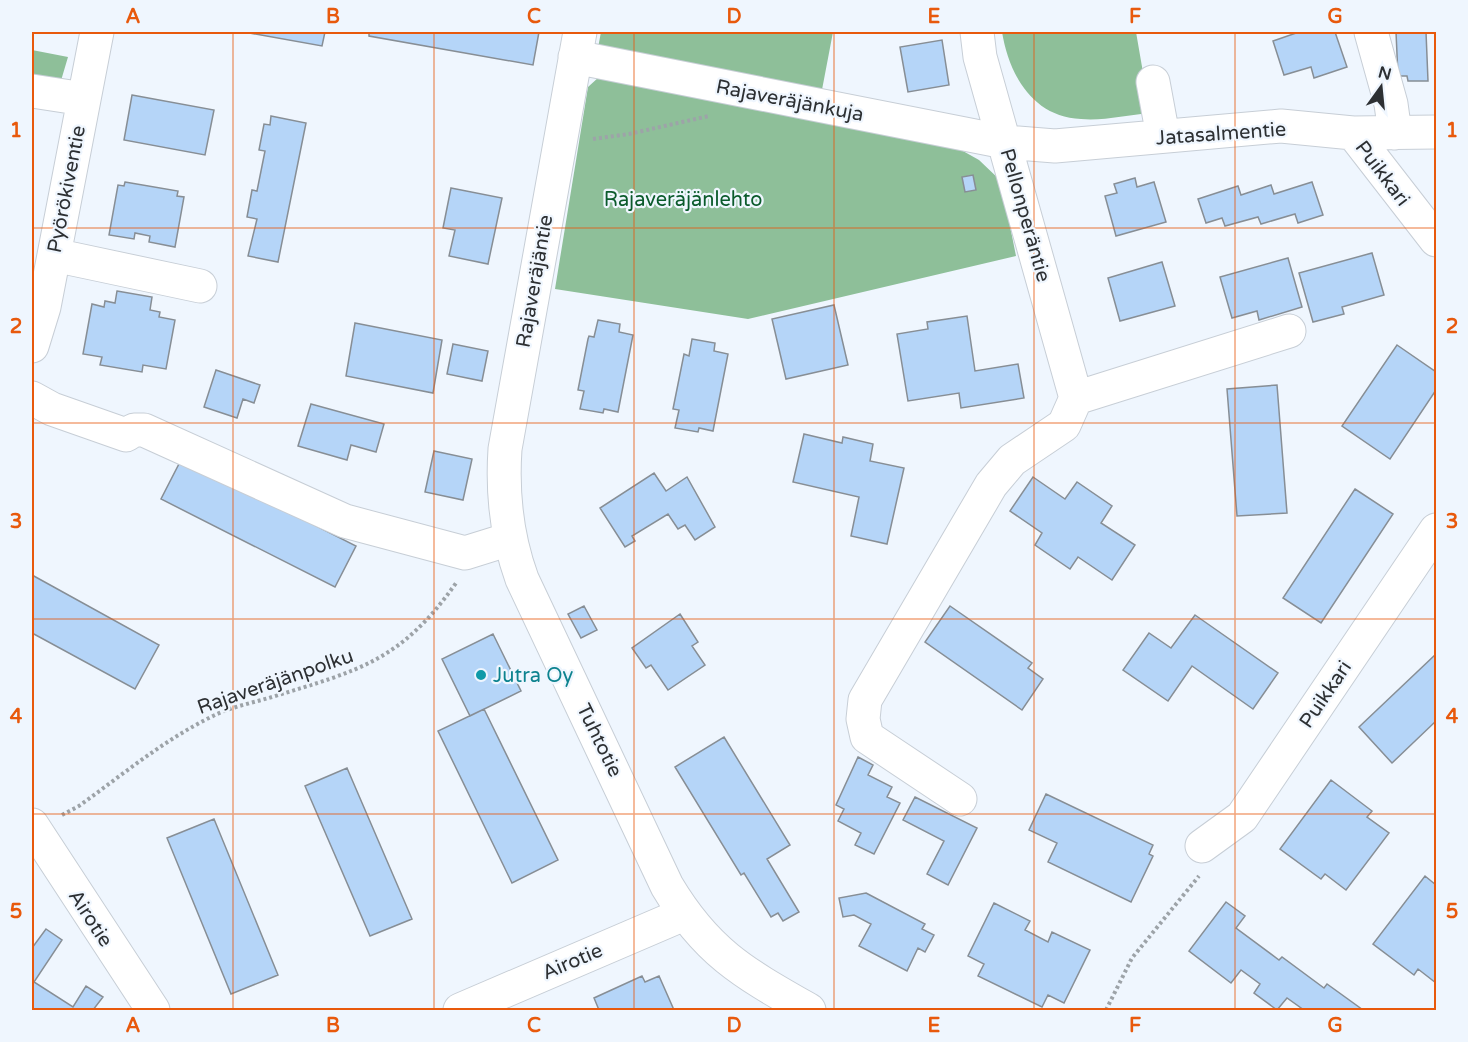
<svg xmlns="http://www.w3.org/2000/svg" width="1468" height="1042" font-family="'Varela Round',sans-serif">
<rect width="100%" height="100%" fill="#eff6fe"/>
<!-- forest -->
<path fill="#8ebf99" d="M601 32H833L821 95 597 53Z
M1002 32H1136L1150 113C1128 115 1103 121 1081 119 1032 117 1009 74 1002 32Z
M32 50 68 57 60 84 32 79Z
M599 77 954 146 979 160 1001 181 1016 256 748 319 555 289 588 87Z"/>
<!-- building -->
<path fill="#b5d5f8" stroke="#878e95" stroke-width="1.5" d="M244 32H325L322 46Z
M369 32H539L533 65 369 36Z
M1299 32H1335L1347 67 1314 78 1311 67 1284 75 1273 41Z
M1396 32H1426L1428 81H1408L1407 76H1398Z
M942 40 949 85 908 92 900 47Z
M132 95 214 110 205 155 124 140Z
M271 116 306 123 278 262 248 256 257 219 247 217 252 190 257 191 265 151 259 150 264 124 270 125Z
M973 175 976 190 965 192 962 177Z
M1135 178 1137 187 1154 182 1166 222 1116 236 1105 196 1117 193 1114 184Z
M125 182 178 191 177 196 184 197 175 247 149 242 150 236 135 233 134 239 109 235 118 185 124 186Z
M1312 182 1323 215 1298 223 1295 214 1261 224 1258 217 1225 226 1222 218 1206 223 1198 199 1238 186 1241 195 1271 185 1274 194Z
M451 188 502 198 488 264 449 256 455 230 443 228Z
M1372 253 1384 295 1342 307 1344 314 1313 322 1299 273Z
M1288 258 1302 307 1259 320 1257 311 1232 318 1220 277Z
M1162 262 1175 306 1120 321 1108 278Z
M117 291 152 297 150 310 160 312 159 317 175 320 166 369 143 365 142 372 100 365 102 357 83 354 92 304 104 307 105 301 115 303Z
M834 305 848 365 786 379 772 319Z
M967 316 975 371 1018 364 1024 398 961 408 959 393 908 401 897 334 928 329 927 322Z
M598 320 620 324 619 332 633 335 618 412 604 409 603 413 580 409 584 391 578 390 588 339 589 336 594 337Z
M355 323 442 340 433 393 346 376Z
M692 339 715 343 714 351 728 354 713 431 699 428 698 432 675 428 679 410 673 409 684 354 689 356Z
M453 344 488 351 482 381 447 374Z
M1397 345 1436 372V390L1390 459 1342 426Z
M216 370 260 385 254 403 243 399 237 418 204 407Z
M1277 385 1287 513 1237 516 1227 389Z
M311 404 384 424 376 452 351 445 347 460 298 446Z
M804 434 842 443 843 437 873 444 870 461 904 468 887 544 851 536 859 497 793 482Z
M434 451 472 459 463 500 425 492Z
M182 458 356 546 335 587 161 499Z
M654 473 666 491 687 477 715 527 695 540 685 525 678 529 668 514 632 536 635 541 625 547 600 508Z
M1033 477 1065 499 1077 482 1112 506 1101 523 1135 545 1112 580 1078 557 1070 569 1035 545 1042 533 1010 511Z
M1355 489 1393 514 1321 623 1283 598Z
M32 575 159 645 135 689 32 633Z
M584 606 597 630 581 638 568 614Z
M950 606 1032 663 1028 668 1043 679 1022 710 925 642Z
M680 614 698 642 692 646 705 665 668 690 651 665 646 668 632 648Z
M1195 615 1278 673 1253 709 1192 666 1168 701 1123 670 1149 633 1171 648Z
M493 634 521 691 470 716 442 659Z
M1436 654V721L1392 763 1359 727Z
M484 709 558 860 512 883 438 731Z
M724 737 790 845 767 859 799 912 783 921 778 913 771 917 744 873 741 875 675 767Z
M858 757 873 765 868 775 892 787 887 797 900 803 874 854 855 845 861 833 838 821 844 809 836 805Z
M347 768 412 919 370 936 305 786Z
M1331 780 1372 811 1367 817 1389 833 1346 890 1325 874 1321 879 1280 849Z
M1046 794 1153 845 1149 854 1153 856 1131 902 1048 862 1057 843 1029 830Z
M915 797 977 828 948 885 927 874 944 841 903 820Z
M214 819 278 975 231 994 167 838Z
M1425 876 1436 885V983L1418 969 1414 975 1373 944Z
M866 893 925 924 922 929 934 935 925 952 918 948 907 971 859 946 871 924 854 915 843 917 839 898Z
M1226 902 1245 916 1236 928 1279 960 1282 957 1324 988 1327 984 1363 1010H1304L1287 998 1277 1010 1254 993 1260 984 1241 970 1231 983 1189 951Z
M994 903 1030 921 1025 930 1048 942 1052 932 1090 950 1064 1003 1048 995 1042 1007 978 976 984 964 968 956Z
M46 929 62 940 34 982 73 1007 86 986 103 997 93 1010H32V948Z
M642 976 645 982 659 976 674 1010H599L594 998Z"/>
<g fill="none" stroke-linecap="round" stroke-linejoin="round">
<defs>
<path id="minor" d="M580 32 505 449C502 494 506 535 522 579L667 886C707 953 744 973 809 1010
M977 32 980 57 1076 398
M1371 32 1391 104 1395 133
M575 57 1005 142 1055 146 1281 126 1353 133 1436 132
M1153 82 1163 136
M32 91 84 99
M1353 133 1436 240
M54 255 200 286
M32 346 44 307 97 32
M32 398 52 409 126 435 134 430H144L345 521 465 553 510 539
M960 799 867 737 863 719 865 700 991 485 1012 460 1064 425 1076 398 1289 331
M32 825 153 1010
M1202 846 1242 817 1436 530
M460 1010 684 914"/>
</defs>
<!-- minor casing -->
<use href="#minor" stroke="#c7ced6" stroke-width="35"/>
<!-- path -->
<path stroke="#9da3a8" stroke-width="4" stroke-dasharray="3 3" stroke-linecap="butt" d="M593 139 629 134 709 116
M62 815 79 806C122 775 164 740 211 717 230 707 252 703 272 697 360 670 401 661 456 583
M1106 1010 1132 958 1199 876"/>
<!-- minor -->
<use href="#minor" stroke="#fff" stroke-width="33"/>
</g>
<!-- grid -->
<path fill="none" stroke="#e8590c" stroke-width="1.5" stroke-opacity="0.55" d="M233 32V1010M434 32V1010M634 32V1010M834 32V1010M1034 32V1010M1235 32V1010M32 228H1436M32 423H1436M32 619H1436M32 814H1436"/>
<!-- markers -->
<circle fill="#0f9aa8" stroke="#eff6fe" stroke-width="2" cx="481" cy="675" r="6"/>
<g text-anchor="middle" stroke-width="4.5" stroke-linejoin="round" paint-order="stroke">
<!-- street labels -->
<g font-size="20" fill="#2d3033" stroke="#eff6fe">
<text transform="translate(790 100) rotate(11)" y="7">Rajaveräjänkuja</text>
<text transform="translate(1221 133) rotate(-4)" y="7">Jatasalmentie</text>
<text transform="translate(1383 173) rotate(53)" y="7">Puikkari</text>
<text transform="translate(66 189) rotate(-79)" y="7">Pyörökiventie</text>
<text transform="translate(1026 215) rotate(74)" y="7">Pellonperäntie</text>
<text transform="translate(534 281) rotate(-80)" y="7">Rajaveräjäntie</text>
<text transform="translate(275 681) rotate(-19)" y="7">Rajaveräjänpolku</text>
<text transform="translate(1325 694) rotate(-56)" y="7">Puikkari</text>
<text transform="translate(600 740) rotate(64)" y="7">Tuhtotie</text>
<text transform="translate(91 918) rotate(57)" y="7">Airotie</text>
<text transform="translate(572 961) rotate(-23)" y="7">Airotie</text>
</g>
<!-- park labels -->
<g font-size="20" fill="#0b5b2c" stroke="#eff6fe">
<text x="683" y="206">Rajaveräjänlehto</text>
</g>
<!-- culture labels -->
<g font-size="20" fill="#0d838f" stroke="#eff6fe" text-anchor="start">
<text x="493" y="682">Jutra Oy</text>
</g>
</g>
<!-- border -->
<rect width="1468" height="1042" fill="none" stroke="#eff6fe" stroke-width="66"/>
<!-- north arrow -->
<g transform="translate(1381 87) rotate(15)" stroke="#eff6fe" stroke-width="4.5" paint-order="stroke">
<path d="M0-4.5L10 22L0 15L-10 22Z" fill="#2d3033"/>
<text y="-9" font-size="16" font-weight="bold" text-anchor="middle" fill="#2d3033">N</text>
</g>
<rect x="33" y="33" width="1402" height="976" fill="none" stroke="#e8590c" stroke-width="2"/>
<g font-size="20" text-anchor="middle" font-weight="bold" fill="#e8590c">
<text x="133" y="23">A</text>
<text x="333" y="23">B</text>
<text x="534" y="23">C</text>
<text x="734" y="23">D</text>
<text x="934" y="23">E</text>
<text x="1135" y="23">F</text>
<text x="1335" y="23">G</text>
<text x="16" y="137">1</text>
<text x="1452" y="137">1</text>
<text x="16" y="333">2</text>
<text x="1452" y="333">2</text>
<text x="16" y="528">3</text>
<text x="1452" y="528">3</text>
<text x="16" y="723">4</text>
<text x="1452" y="723">4</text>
<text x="16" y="918">5</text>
<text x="1452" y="918">5</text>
<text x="133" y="1032">A</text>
<text x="333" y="1032">B</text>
<text x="534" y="1032">C</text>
<text x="734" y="1032">D</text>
<text x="934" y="1032">E</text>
<text x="1135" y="1032">F</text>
<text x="1335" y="1032">G</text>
</g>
</svg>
